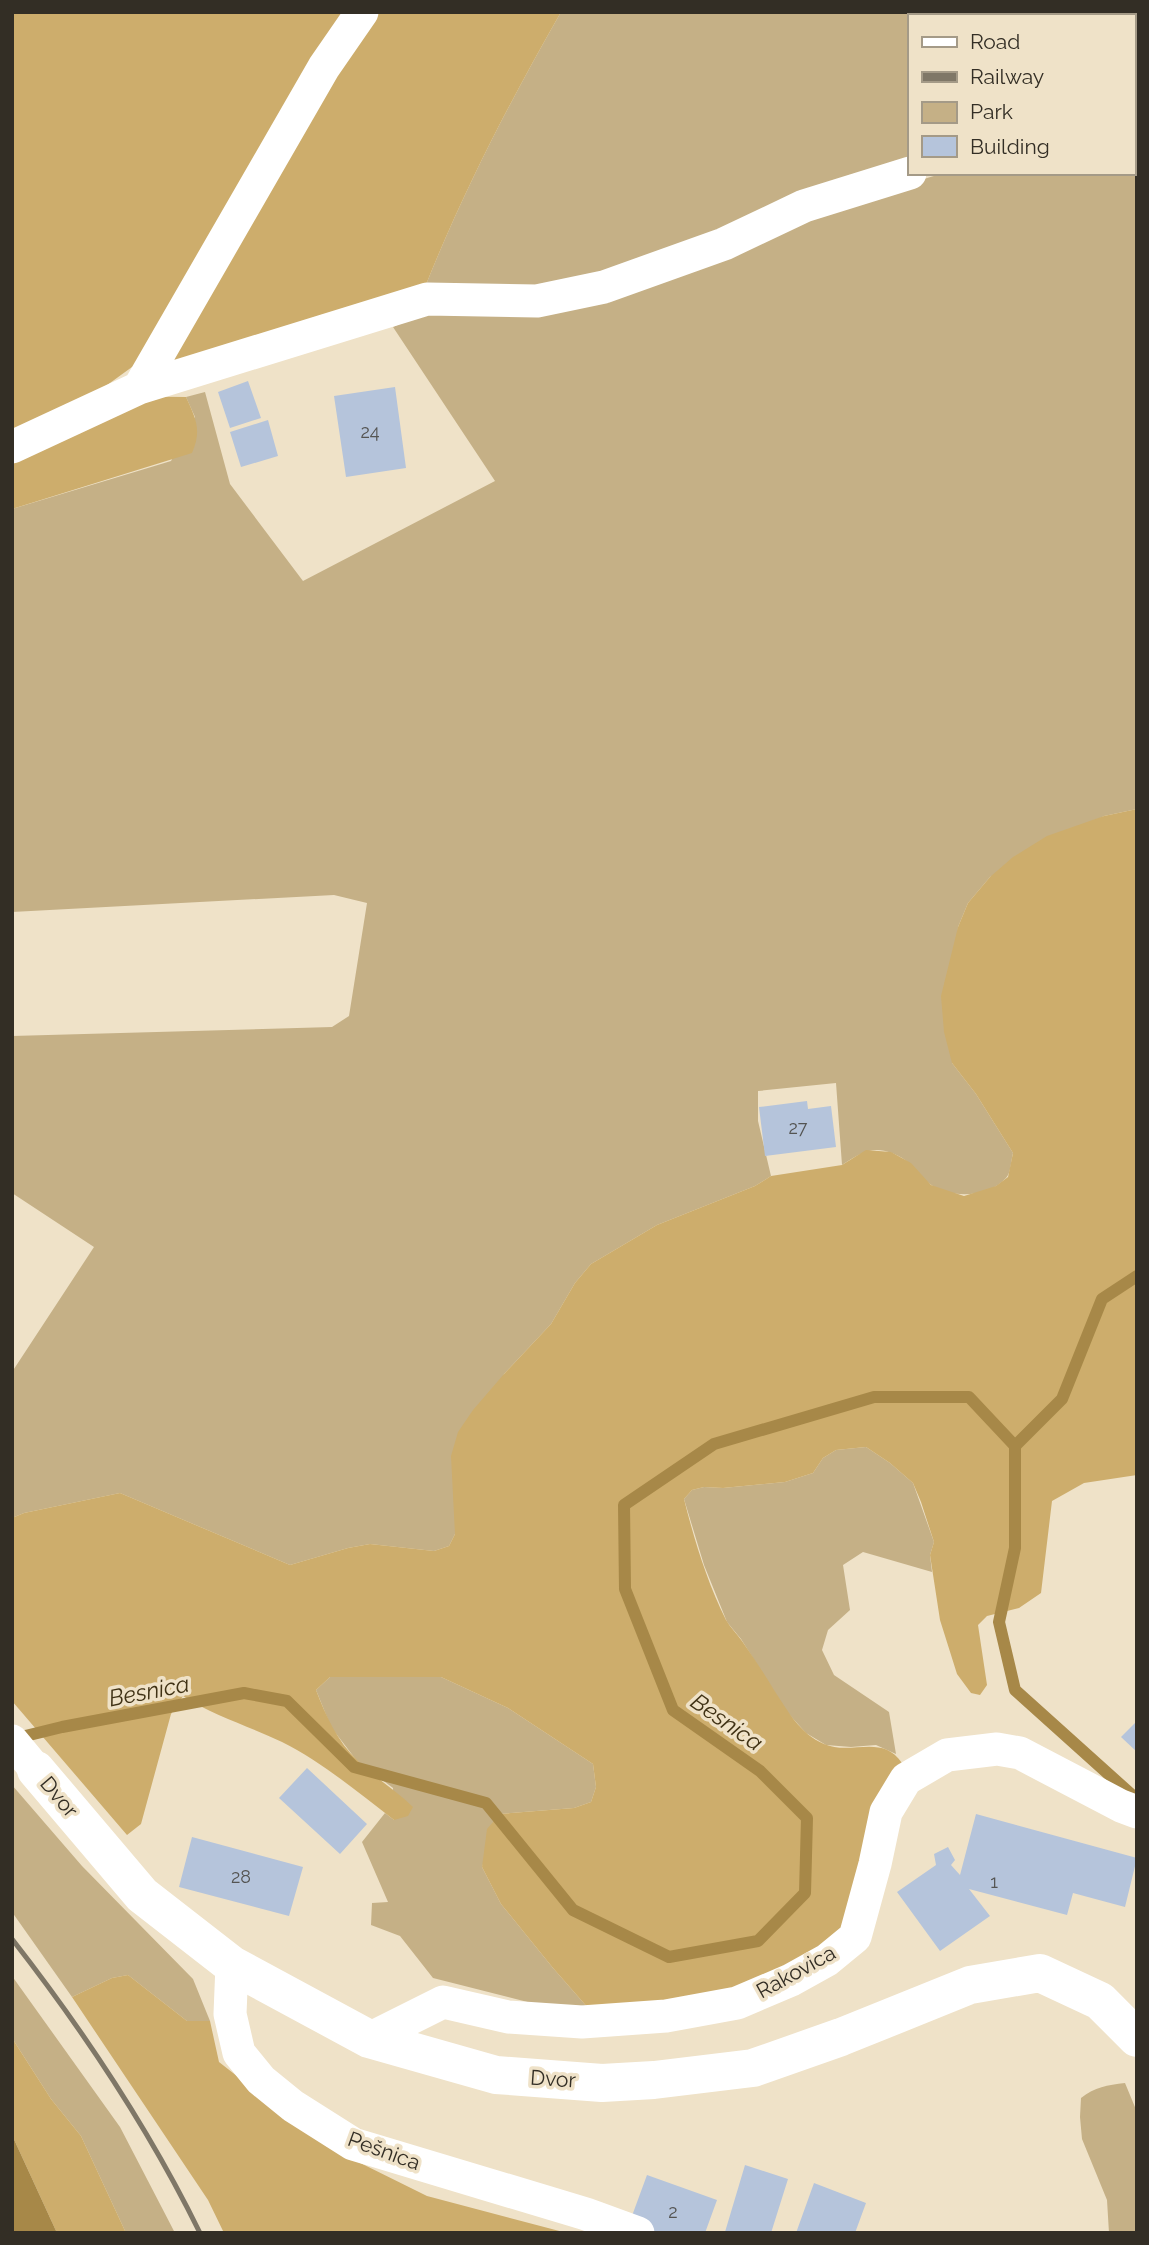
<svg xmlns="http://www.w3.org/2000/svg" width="1149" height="2245" font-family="Raleway,sans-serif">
<rect width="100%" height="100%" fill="#efe2c8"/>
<!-- green -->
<path fill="#c5b086" d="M561 12H1137V103L1133 104V16H909V164L597 276 536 286 425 287C463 192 510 101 561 12Z
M1137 123V809L1104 816 990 877 968 903 958 927 952 1063 976 1094 1013 1153C1011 1160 1011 1173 1006 1178 988 1198 950 1199 930 1184 916 1173 911 1160 892 1153 871 1145 859 1154 842 1165L836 1083 758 1091V1121L771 1176 755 1186 657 1225 591 1264 575 1283 551 1324 504 1374 455 1534 449 1546 434 1551 370 1544 348 1548 290 1565 120 1493 24 1513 12 1518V1372L94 1247 12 1193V1036L332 1027 349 1016 367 903 334 895 12 912V509L171 461 195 417 186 397 205 392 230 484 303 581 495 481 393 327 430 310 466 315 944 173H1133V124Z
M866 1447 890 1463 913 1483 934 1542 930 1555 932 1572 863 1552 843 1565 850 1610 828 1630 822 1650 834 1675 889 1712 896 1754 876 1745 851 1747 826 1745 806 1733 787 1712 741 1639 727 1622 704 1565 684 1499 692 1490 704 1487 723 1488 785 1482 813 1473 823 1458 836 1450Z
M386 1675 441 1677 508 1708 593 1764 596 1787 591 1802 574 1808 500 1814 482 1867 501 1904 553 1968 589 2009 551 2008 433 1978 400 1936 371 1925 372 1903 388 1902 362 1842 385 1813 394 1820 393 1788 357 1761 331 1727 316 1690 330 1677Z
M12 1785 82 1866 193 1979 210 2021H187L128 1975 112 1978 72 1997 12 1912Z
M12 1976 120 2127 175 2233H126L81 2136 51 2099 12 2038Z
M1125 2083 1137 2112V2233H1109L1107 2200 1082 2139 1080 2117 1081 2098C1095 2087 1107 2085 1125 2083Z"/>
<!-- forest -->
<path fill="#cdad6c" d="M12 12H561C510 101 463 192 425 287L199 362H154L132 367 92 396 186 397C196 419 202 430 192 453L12 509Z
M1137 809V1475L1084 1483 1052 1501 1041 1593 1019 1608 987 1616 978 1625 987 1685 980 1695 971 1693 957 1674 940 1620 930 1555 934 1542 921 1502 913 1483 890 1463 866 1447 836 1450 823 1458 813 1473 785 1482 723 1488 704 1487 692 1490 684 1499C694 1539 707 1582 726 1620 730 1627 737 1634 742 1641 753 1657 764 1673 774 1690 788 1711 799 1733 824 1744 851 1756 882 1733 902 1763L850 1937 733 1997 589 2009 553 1968 501 1904 482 1867 487 1829 500 1814 574 1808 591 1802 596 1787 593 1764 508 1708 441 1677H330L316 1690C326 1716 337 1741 358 1761 375 1778 396 1790 413 1807L408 1816 394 1820C359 1793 322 1762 282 1742 249 1726 214 1716 183 1696L171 1714 141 1824 127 1835 12 1701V1518L24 1513 120 1493 290 1565 348 1548 370 1544 434 1551 449 1546 455 1534 451 1456 458 1432 473 1410 504 1374 551 1324 575 1283 591 1264 657 1225 755 1186 771 1176 842 1165 866 1150 891 1152 911 1163 931 1185 964 1196 996 1186 1008 1177 1013 1153 976 1094 952 1063 944 1032 941 996 958 927 968 903 990 877 1013 857 1047 836 1104 816Z
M128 1975 187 2021H210L219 2062 326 2146 427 2196 567 2233H224L208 2200 72 1997 112 1978Z
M12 2038 51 2099 81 2136 126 2233H57L12 2135Z"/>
<!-- water -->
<path fill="#a78848" d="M12 2135 57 2233H12Z"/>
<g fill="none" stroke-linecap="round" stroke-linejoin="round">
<!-- stream -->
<path stroke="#a78848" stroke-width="12" d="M1015 1446 1062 1399 1102 1299 1137 1276
M13 1739 62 1727 244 1693 287 1701 354 1767 486 1803 573 1910 669 1957 758 1941 805 1893 807 1818 760 1771 673 1710 625 1589 624 1505 714 1444 874 1397H969L1015 1446V1548L999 1622 1015 1690 1134 1797"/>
</g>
<!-- building -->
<path fill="#b5c4db" d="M248 381 261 418 230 428 218 392Z
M395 387 406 468 346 477 334 396Z
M268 420 278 456 241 467 230 432Z
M807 1101 808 1109 831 1106 836 1147 765 1156 759 1107Z
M1137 1721V1752L1121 1737Z
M307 1768 367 1824 340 1854 279 1798Z
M976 1814 1137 1858 1125 1907 1073 1893 1067 1915 969 1889 990 1916 940 1951 897 1892 936 1865 934 1854 948 1847 955 1860 951 1865 960 1875Z
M192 1837 303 1867 289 1916 179 1887Z
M745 2165 788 2179 771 2233 725 2232Z
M647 2175 717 2200 705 2233H652L629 2224Z
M814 2183 866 2203 855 2233H796Z"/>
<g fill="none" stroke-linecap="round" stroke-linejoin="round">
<!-- minor -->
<path stroke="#fff" stroke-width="33" d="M1133 115 1137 114
M139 388 324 67 362 12
M12 447 139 388 427 299 537 301 604 287 724 244 804 206 910 173
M12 1741 36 1770
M232 1965 230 2014 239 2053 261 2080 293 2106 353 2144 586 2214 638 2233
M369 2039 443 2002 508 2017 582 2022 666 2016 737 2003 791 1980 827 1960 855 1937 875 1864 886 1812 906 1779 947 1755 997 1749 1020 1753 1121 1806 1137 1812"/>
<!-- tertiary -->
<path stroke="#fff" stroke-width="38" d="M36 1770 142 1895 232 1965 369 2039 496 2075 602 2083 654 2080 753 2068 841 2037 970 1985 1040 1973 1100 2001 1137 2038"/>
<!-- rail -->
<path stroke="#7f7767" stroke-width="5" d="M12 1939C83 2030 149 2129 200 2233"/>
</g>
<g text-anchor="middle" stroke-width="7" stroke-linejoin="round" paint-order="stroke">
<!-- number labels -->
<g font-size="18" fill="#545452">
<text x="370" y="438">24</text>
<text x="798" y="1134">27</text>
<text x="241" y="1883">28</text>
<text x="994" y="1888">1</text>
<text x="673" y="2218">2</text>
</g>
<!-- street labels -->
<g font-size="21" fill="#332e25" stroke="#efe2c8">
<text transform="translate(59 1797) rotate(50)" y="7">Dvor</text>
<text transform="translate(796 1972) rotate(-29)" y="7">Rakovica</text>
<text transform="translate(553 2079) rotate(4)" y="7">Dvor</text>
<text transform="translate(384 2151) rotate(20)" y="7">Pešnica</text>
</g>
<!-- water labels -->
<g font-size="23" font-style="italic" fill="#403215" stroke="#efe2c8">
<text transform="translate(149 1691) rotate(-11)" y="8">Besnica</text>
<text transform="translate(727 1722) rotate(35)" y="8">Besnica</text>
</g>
</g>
<!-- border -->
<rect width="1149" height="2245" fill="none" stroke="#332e25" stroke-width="28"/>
<!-- legend -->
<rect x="908" y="14" width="228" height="161" fill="#efe2c8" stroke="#a49a87" stroke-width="2"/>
<rect x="922" y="37" width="35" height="10" fill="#ffffff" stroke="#a49a87" stroke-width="2"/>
<text x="970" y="49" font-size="21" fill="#332e25">Road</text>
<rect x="922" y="72" width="35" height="10" fill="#7f7767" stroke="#a49a87" stroke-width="2"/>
<text x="970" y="84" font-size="21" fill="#332e25">Railway</text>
<rect x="922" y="102" width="35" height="21" fill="#c5b086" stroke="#a49a87" stroke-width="2"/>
<text x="970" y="119" font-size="21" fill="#332e25">Park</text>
<rect x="922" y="136" width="35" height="21" fill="#b5c4db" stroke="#a49a87" stroke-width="2"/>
<text x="970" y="154" font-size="21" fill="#332e25">Building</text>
</svg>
